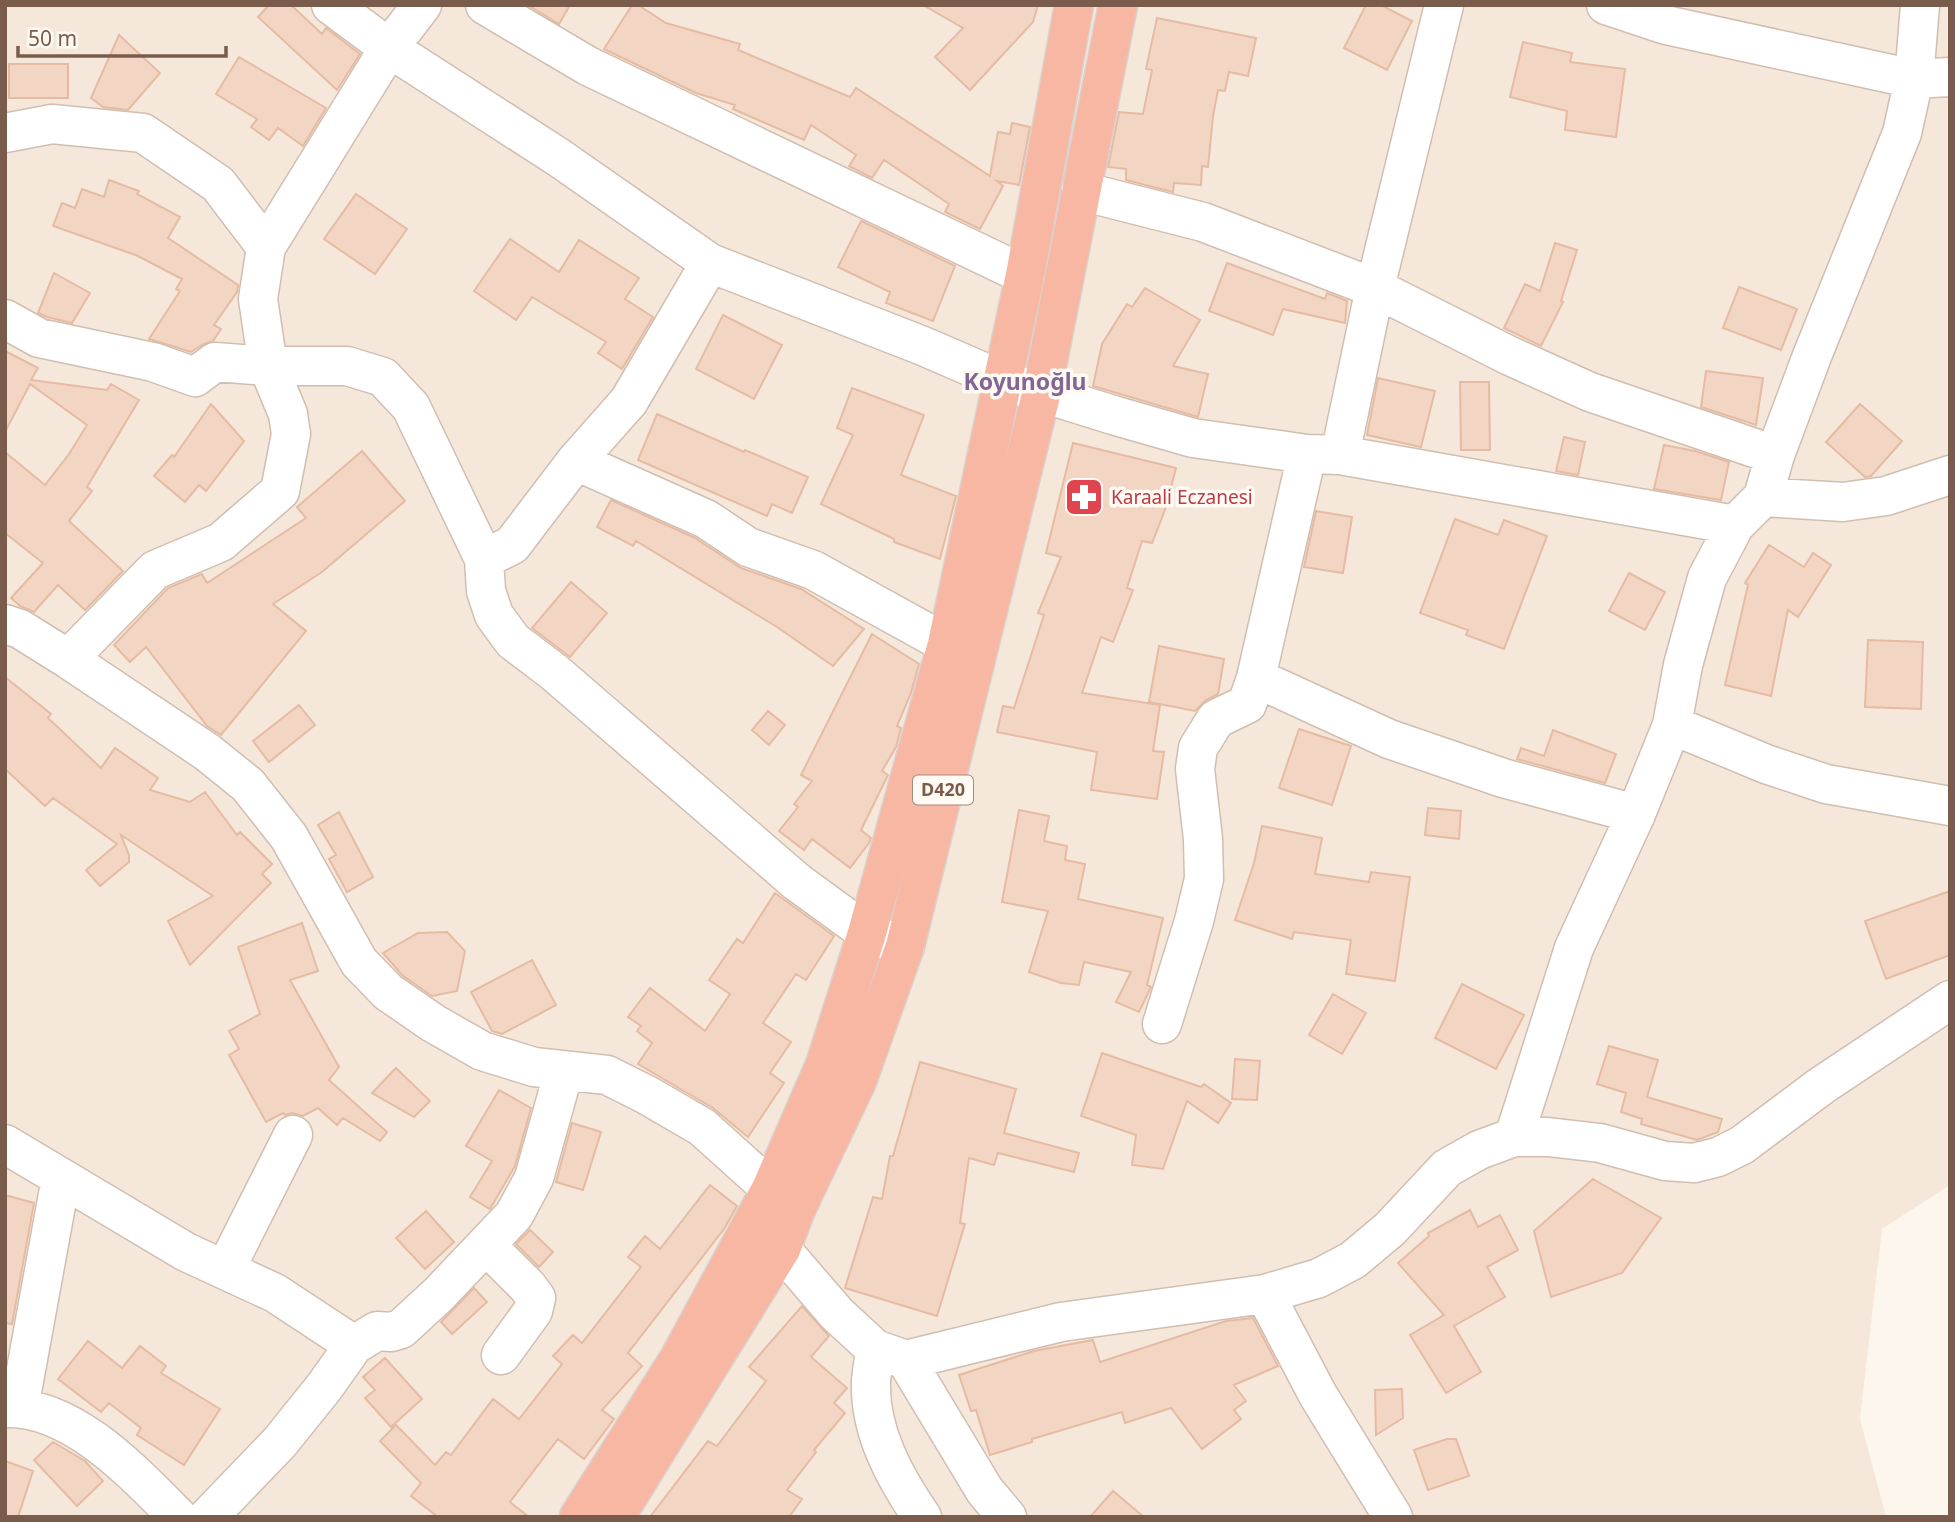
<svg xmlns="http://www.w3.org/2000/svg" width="1955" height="1522" font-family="'Noto Sans',sans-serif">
<rect width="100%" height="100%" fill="#fdf6ec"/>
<!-- residential -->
<path fill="#f5e8da" d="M5 5H1950V1185L1882 1229 1860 1419 1886 1517H5Z"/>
<!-- building -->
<path fill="#f3d5c3" stroke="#e6bba3" stroke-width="2" d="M269 5H291L322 34 326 28 360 54 337 90 258 17Z
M528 5H570L559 24Z
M632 5H638L666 23 740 44 738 50 850 97 856 88 990 176 998 132 1010 134 1012 123 1030 127 1019 185 997 181 1003 186 980 229 945 212 949 204 884 160 872 178 849 166 856 155 811 125 804 140 733 109 735 105 696 93 604 49Z
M923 5H1038L1033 22 970 90 935 57 963 28Z
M1366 5H1381L1412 21 1387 70 1344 48Z
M1157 18 1256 38 1248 76 1229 72 1225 91 1218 90 1213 116 1208 167 1202 166 1201 185 1174 183 1173 192 1126 180V169L1108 167 1119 112 1143 114 1152 70 1146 69Z
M119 35 160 73 128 110 103 107 91 98Z
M1523 42 1572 53 1570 62 1625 69 1616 137 1565 130 1567 111 1510 97Z
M239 57 326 108 303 146 278 128 269 140 251 127 257 119 216 94Z
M9 64H68V98H9Z
M109 180 139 191 137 194 180 217 168 238 238 285 237 292 214 325 221 329 213 341 202 345 191 352 149 339 180 291 176 289 182 279 138 256 53 226 62 203 75 208 82 189 104 197Z
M356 194 407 229 375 274 324 239Z
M861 221 955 266 933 321 886 303 890 292 838 267Z
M510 239 559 272 579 240 639 278 625 299 653 317 622 369 598 353 606 342 532 297 516 320 474 291Z
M1555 243 1577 250 1561 301 1563 302 1541 346 1504 328 1525 284 1540 291Z
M1227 263 1325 299 1327 293 1347 301 1345 323 1283 309 1273 335 1209 311Z
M54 273 90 293 72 323 47 317 38 313Z
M1739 287 1797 309 1781 350 1723 328Z
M1145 288 1200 320 1173 366 1208 374 1198 417 1093 386 1102 344 1127 304 1132 307Z
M723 315 782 345 754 399 696 369Z
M5 351 38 368 31 380 107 390 111 384 139 400 87 487 92 491 69 521 123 571 85 610 58 585 34 612 20 606 11 598 43 563 5 533V452L45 485 69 454 87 425 30 384 5 432Z
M1706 371 1763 378 1756 425 1701 407Z
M1378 378 1435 391 1421 447 1367 435Z
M1460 382H1489L1490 450H1461Z
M852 388 924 415 901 475 956 496 940 559 894 542V539L821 504 853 435 837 428Z
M211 404 244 441 206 491 199 485 185 502 154 476 172 455 174 457Z
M1860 404 1902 441 1871 476 1865 477 1826 442Z
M657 414 744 452 745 450 808 477 792 513 772 504 767 516 638 460Z
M1564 437 1585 442 1578 475 1556 471Z
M1073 443 1176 468 1165 510 1152 543 1142 541 1127 588 1133 590 1113 642 1101 637 1082 693 1160 705 1153 751 1164 752 1157 799 1091 790 1097 752 997 732 1003 706 1014 708 1044 615 1038 613 1061 557 1046 553Z
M1664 445 1695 451 1729 462 1721 500 1654 489Z
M362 451 405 501 322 572 273 604 306 631 221 735 207 726 146 647 130 662 114 645 168 588 202 574 207 583 306 518 297 507Z
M611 500 695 538 741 568 801 589 864 629 833 666 777 627 636 541 633 546 597 527Z
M1316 511 1352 517 1343 573 1304 567Z
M1455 519 1498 535 1504 520 1547 536 1504 649 1466 635 1468 630 1420 613Z
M1769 545 1804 567 1813 553 1831 565 1798 617 1788 610 1771 696 1725 685 1748 585 1745 583Z
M1629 573 1665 592 1645 630 1609 611Z
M571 582 607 613 570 657 532 628Z
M872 634 919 664 911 693 897 726 901 728 896 747 882 771 888 775 861 830 871 838 869 843 850 868 812 839 804 850 779 831 798 807 794 804 812 781 801 775Z
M1868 640 1923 642 1921 709 1865 707Z
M1159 646 1224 659 1218 694 1206 700 1195 711 1149 702Z
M5 677 51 714 48 718 101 768 115 748 158 778 150 790 190 802 205 792 237 835 240 832 272 864 262 874 271 883 190 965 168 921 213 896 121 835 129 855V862L100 886 86 870 117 844 53 798 45 806 5 769Z
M299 705 315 725 269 762 253 741Z
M768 711 785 725 769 745 752 730Z
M1299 729 1351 746 1332 805 1279 788Z
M1553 730 1616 754 1605 783 1517 759 1521 748 1544 756Z
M1428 808 1461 811 1459 839 1425 835Z
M1019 810 1049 816 1044 841 1067 846 1065 860 1085 864 1078 899 1163 918 1147 985 1151 987 1139 1012 1116 1002 1131 972 1084 962 1079 985 1061 983 1029 972 1048 911 1002 902Z
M339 812 373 877 347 892 329 859 336 855 318 825Z
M1262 826 1322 838 1315 874 1369 882 1371 872 1410 877 1395 981 1346 974 1351 940 1294 932 1292 939 1235 920 1254 863Z
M1950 891V955L1886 979 1865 921Z
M775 893 834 936 806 980 796 974 763 1023 791 1042 770 1073 784 1083 748 1137 713 1108 638 1064 652 1043 637 1031 641 1026 628 1017 650 988 705 1031 730 994 709 980 737 939 743 943Z
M302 923 318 971 290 980 339 1067 329 1080 387 1132 380 1141 343 1118 337 1125 318 1108 303 1116 292 1113 285 1115 283 1113 266 1122 229 1055 239 1049 229 1031 260 1014 238 947Z
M447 932 465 951 457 991 432 996 402 975 383 953 418 933Z
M532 960 556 1005 502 1034 492 1031 471 992Z
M1462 984 1524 1015 1496 1069 1435 1038Z
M1333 994 1366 1013 1342 1054 1309 1035Z
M1609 1046 1658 1060 1647 1097 1722 1119 1718 1132 1697 1140 1641 1124 1642 1119 1621 1112 1626 1093 1597 1084Z
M1102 1053 1201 1087 1204 1084 1231 1103 1218 1123 1187 1101 1163 1169 1132 1165 1136 1135 1081 1116Z
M1235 1059 1260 1061 1257 1100 1232 1099Z
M920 1062 1016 1089 1004 1133 1079 1153 1074 1172 998 1153 994 1165 969 1158 960 1223 965 1224 937 1316 845 1288 873 1197 882 1199 890 1156H893Z
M396 1068 430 1101 414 1117 372 1093Z
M499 1090 531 1108 515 1166 490 1209 470 1197 492 1161 466 1146Z
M572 1123 601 1132 583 1190 556 1182Z
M1593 1179 1661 1218 1622 1273 1551 1297 1534 1231Z
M710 1185 737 1206 724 1229 628 1353 642 1366 602 1410 614 1419 584 1459 558 1439 510 1502 529 1517H438L411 1496 421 1483 380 1441 396 1425 435 1465 446 1452 451 1455 493 1399 519 1419 562 1364 553 1356 573 1335 582 1343 641 1267 628 1257 645 1236 660 1249Z
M5 1195 34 1203 12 1324 5 1323Z
M1470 1210 1478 1227 1500 1215 1518 1250 1487 1267 1505 1297 1454 1326 1481 1372 1446 1393 1410 1335 1444 1315 1398 1263 1429 1236 1428 1233Z
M426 1211 454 1242 425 1269 396 1238Z
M530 1230 553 1252 539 1267 516 1244Z
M474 1288 487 1302 452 1334 441 1322Z
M802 1306 829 1336 811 1357 847 1388 834 1403 845 1413 814 1450 816 1452 787 1490 802 1499 789 1517H650L708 1441 717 1446 766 1381 749 1367Z
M1253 1318 1278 1366 1234 1385 1246 1401 1234 1410 1241 1419 1202 1449 1171 1408 1125 1423 1122 1412 1032 1439V1442L990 1455 976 1410 971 1411 959 1375 1034 1351 1093 1340 1100 1362 1226 1321Z
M88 1341 122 1368 140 1346 166 1366 161 1373 220 1409 184 1465 137 1435 141 1428 109 1403 101 1412 58 1379Z
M385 1358 422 1399 391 1427 365 1398 375 1390 363 1377Z
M1402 1389 1403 1418 1376 1435 1375 1390Z
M1447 1439H1456L1469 1476 1428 1490 1414 1450Z
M53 1442 85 1461 103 1481 77 1506 34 1460Z
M5 1461 33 1471 18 1517H5Z
M1113 1491 1144 1517H1090Z"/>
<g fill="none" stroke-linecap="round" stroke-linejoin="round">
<defs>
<path id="minor" d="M331 5 389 48 558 157 710 263 923 346 1004 381 1113 415 1193 438 1307 454 1340 455 1735 525
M485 5 588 66 1025 275
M1606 5 1666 25 1914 79 1950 77
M5 133 52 124 143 133 218 184 266 247 258 299 268 366 288 414 291 434 280 491 221 542 155 570 68 659
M1081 191 1203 222 1375 288 1510 356 1590 392 1775 455
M266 247 389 48 422 5
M5 319 39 338 153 362 195 377 215 362 268 366H347L383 377 411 407 484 559 486 591 494 615 513 641 554 672 797 882 867 933 905 946
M1340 455 1375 288 1444 5
M576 461 706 519 748 547 813 570 947 644
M1763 497 1843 502 1886 496 1950 475
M484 559 512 545 576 461 629 401 710 263
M5 624 20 629 68 659 207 752 248 785 289 837 359 962 388 992 433 1023 482 1051 534 1067 607 1075 647 1095 702 1127 771 1189 796 1209
M1256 678 1307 454
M1672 725 1766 764 1826 784 1950 806
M1162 1024 1194 921 1204 879 1203 839 1195 769 1198 748 1216 719 1247 704 1256 678 1389 739 1503 778 1636 814
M1514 1137 1574 948 1636 814 1672 725 1683 665 1707 578 1735 525 1763 497 1775 455 1812 356 1902 133 1914 79 1920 5
M5 1144 186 1252 275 1293 354 1345 377 1331 391 1332 401 1329 439 1294 514 1215 534 1178 564 1071
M486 1245 528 1287 536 1298 533 1311 501 1355
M781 1249 837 1314 875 1349 906 1360 1061 1322 1265 1294 1319 1278 1353 1260 1390 1229 1447 1168 1479 1150 1514 1137H1548L1600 1143 1665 1161 1694 1163 1718 1157 1742 1145 1821 1086 1950 1000
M225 1270 293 1135
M1265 1294 1318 1395 1393 1517
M875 1349C874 1359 872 1370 871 1381 869 1431 895 1478 922 1517
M906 1360 985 1491 1007 1517
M5 1408C72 1405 134 1473 178 1517
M19 1408 61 1178
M208 1517 280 1442 325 1386 354 1345"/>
<path id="highway" d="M579 1517 679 1359 771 1189 825 1065 867 933 947 644 1025 275 1074 5
M615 1517 781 1249 796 1209 857 1081 905 946 1042 391 1118 5"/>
</defs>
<!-- minor casing -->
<use href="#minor" stroke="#d1beb0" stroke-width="41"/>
<!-- highway casing -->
<use href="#highway" stroke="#dad1cd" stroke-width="41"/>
<!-- minor -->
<use href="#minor" stroke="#fff" stroke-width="38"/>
<!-- highway -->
<use href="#highway" stroke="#f7b7a3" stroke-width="38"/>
</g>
<!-- icons -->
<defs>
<symbol id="pharmacy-square" viewBox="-11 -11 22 22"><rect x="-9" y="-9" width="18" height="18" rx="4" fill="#e0444e" stroke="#fffaf3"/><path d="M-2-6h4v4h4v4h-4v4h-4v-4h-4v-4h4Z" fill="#fff"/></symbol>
</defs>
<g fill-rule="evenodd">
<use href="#pharmacy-square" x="1062" y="475" width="44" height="44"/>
</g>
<g text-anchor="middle" stroke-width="7" stroke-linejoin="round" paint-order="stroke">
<!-- shield labels -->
<rect fill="#fffaf3" stroke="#a28b7f" stroke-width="2" x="913" y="775.5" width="60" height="29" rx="5"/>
<g font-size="18" font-weight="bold" fill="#7a5c4d">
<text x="943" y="796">D420</text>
</g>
<!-- health labels -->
<g font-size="19" fill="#be3a42" stroke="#fffaf3" text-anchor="start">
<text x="1111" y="504">Karaali Eczanesi</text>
</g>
<!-- quarter labels -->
<g font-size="23" font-weight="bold" fill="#846695" stroke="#fffaf3">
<text x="1025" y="390">Koyunoğlu</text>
</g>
</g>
<!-- border -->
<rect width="1955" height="1522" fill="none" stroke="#7a5c4d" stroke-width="14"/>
<!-- scale -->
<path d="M18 46v10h208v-10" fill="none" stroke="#7a5c4d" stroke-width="3.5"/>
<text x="28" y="46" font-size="21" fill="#7a5c4d" stroke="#fffaf3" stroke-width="5" paint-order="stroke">50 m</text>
</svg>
